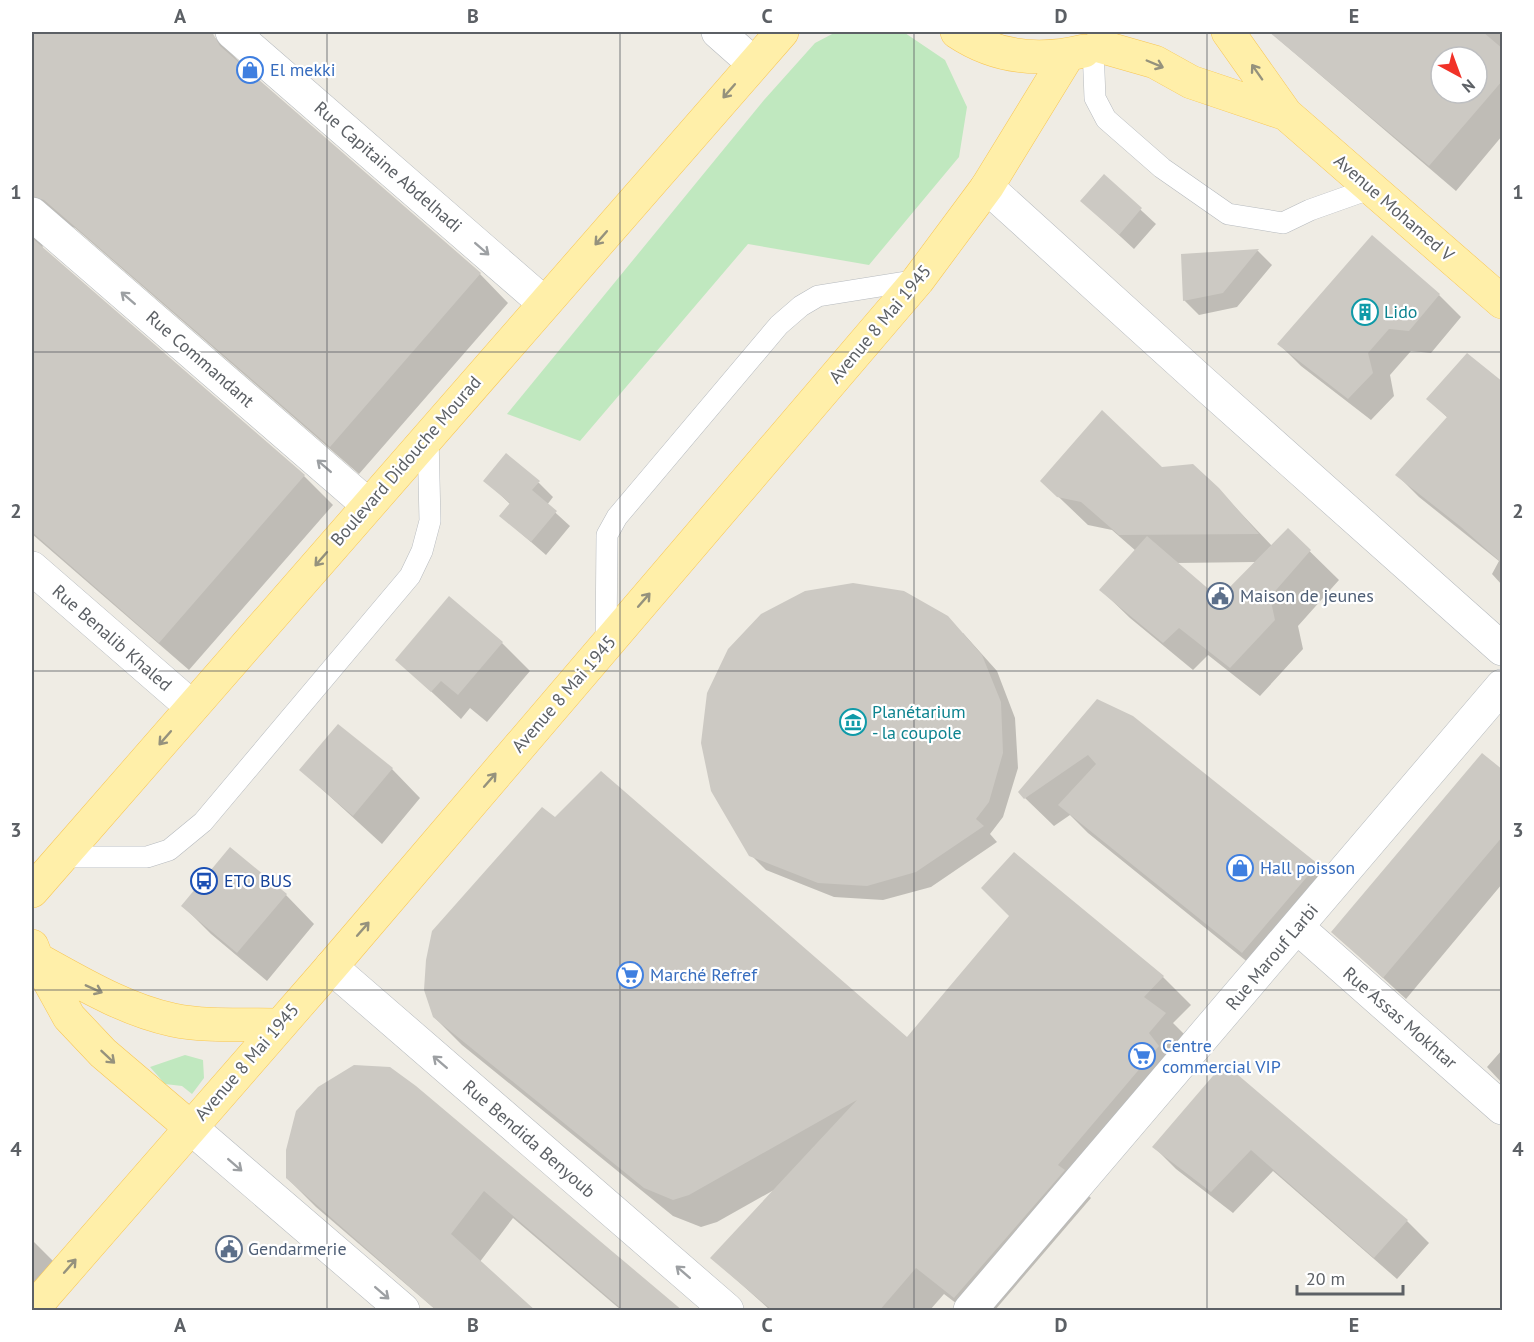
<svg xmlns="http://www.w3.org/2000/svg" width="1534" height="1342" font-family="'PT Sans',sans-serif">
<rect width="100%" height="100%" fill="#efece4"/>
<!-- green -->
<path fill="#c0e8bf" d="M836 32 905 33 945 60 967 107 959 157 869 265 748 244 580 441 507 414 764 100 815 43Z
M185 1055 203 1060 204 1078 192 1094 182 1086 165 1084 150 1067Z"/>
<!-- shadow -->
<path fill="#0003" fill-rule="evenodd" d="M32 32H209L242 64 245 70 480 274 508 303 359 474 75 228 65 224 42 240 43 250 304 476 333 505 189 670 32 534Z
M1270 32H1502V136L1456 191ZM1441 57H1477V93H1441Z
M1104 176 1156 224 1134 249 1082 201Z
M1258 251 1272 265 1237 307 1199 315 1184 300 1183 255Z
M1439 295 1461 317 1431 353 1411 351 1390 375 1394 396 1371 420 1301 366 1279 344Z
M1502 384V585L1492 574 1499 561 1419 497 1397 475 1448 418 1428 399Z
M1162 468 1218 489 1272 546 1288 530 1339 580 1298 626 1303 649 1260 696 1208 655 1193 670 1130 618 1101 590 1136 551 1112 530 1088 525 1042 481ZM1256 562 1219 600 1176 563Z
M485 480 539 483 553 497 547 505 570 526 546 555 501 516 511 505Z
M963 633 997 671 1015 718 1018 768 1003 817 990 834 997 842 931 887 883 900 834 897 766 870 751 855Z
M502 643 530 671 487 722 470 708 461 719 397 660Z
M1098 700 1317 865 1346 893 1271 981 1088 833 1070 815 1054 826 1025 798Z
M392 769 420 798 382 844 301 770Z
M1502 771V884L1406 999 1333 932Z
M555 819 907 1039 1011 916 1015 854 1163 977 1191 1005 1173 1023 1192 1042 1085 1192 1091 1198 995 1310H965L944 1294 930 1310H770L712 1258 774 1190 717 1222 701 1227 673 1216 462 1045 434 1017Z
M286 895 314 924 267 981 211 934 183 906Z
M1502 1050V1083L1487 1067Z
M1224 1065 1407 1221 1429 1243 1397 1279 1273 1171 1233 1213 1176 1169 1154 1147Z
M319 1088 681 1310H621L513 1218 479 1263 531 1310H436L316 1207 287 1178Z
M32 1240 61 1269 32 1305Z"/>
<!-- building -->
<path fill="#ccc9c3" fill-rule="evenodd" d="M32 32H212L220 46 481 273 330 447 44 200 32 196Z
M1269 32H1483L1503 49V80L1429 166ZM1441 57H1477V93H1441Z
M1104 174 1142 208 1119 235 1080 201Z
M1372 235 1440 294 1409 331 1389 329 1368 353 1373 373 1348 399 1277 344Z
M32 238 305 475 159 643 32 532Z
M1259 249 1223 293 1183 301 1181 254Z
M1467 353 1503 382V564L1461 527 1395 475 1447 417 1426 399Z
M1102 410 1162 467 1193 464 1219 488 1259 534 1119 535 1081 502 1057 497 1040 481Z
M506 453 540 481 532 490 557 511 531 542 499 516 510 503 483 481Z
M1288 528 1311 550 1270 597 1275 620 1230 668 1179 628 1163 643 1099 590 1147 536 1219 598Z
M853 583 904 591 948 616 982 655 1001 702 1003 753 989 802 976 819 984 826 916 872 867 886 818 883 749 856 711 791 701 743 707 693 728 649 761 614 805 591Z
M449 596 503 642 458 695 441 681 431 692 395 660Z
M1097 699 1133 716 1318 864 1242 953 1058 805 1096 764 1088 755 1024 799 1018 792Z
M338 724 393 768 353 816 299 770Z
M1482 753 1503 770V836L1383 978 1331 932Z
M601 771 907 1037 1009 916 981 888 1014 852 1164 976 1144 997 1166 1013 1149 1033 1159 1046 1058 1165 1065 1170 954 1298 916 1268 879 1311H773L710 1258 857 1100 689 1195 673 1200 644 1188 433 1017 424 990 426 960 432 931 542 807 555 817Z
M230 847 287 894 237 953 181 906Z
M1224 1063 1408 1220 1374 1258 1251 1150 1211 1192 1152 1147Z
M354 1065 390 1067 416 1086 683 1311H624L484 1191 451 1234 536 1311H437L286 1178V1150L296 1111 318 1087Z"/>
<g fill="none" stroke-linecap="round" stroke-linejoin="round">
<defs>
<path id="service" d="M1093 48 1095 98 1106 119 1162 168 1228 214 1283 223 1310 210 1372 188
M606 645 607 535 617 517 779 325 801 306 818 296 918 280
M61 857H147L169 850 203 822 410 576 422 551 430 521 428 436"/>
<path id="minor" d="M232 32 544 303
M718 32 753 63
M987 187 1200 380 1502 649
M32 214 368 505
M32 568 192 707
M1297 927 1502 1108
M331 967 727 1310
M190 1127 403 1310
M970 1310 1502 686"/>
<path id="primary" d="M957 32C996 58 1039 62 1084 51
M1228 32 1286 114 1502 302
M1099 46 1155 62 1191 82 1286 114
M32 891 782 32
M32 946 37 959C79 982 125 1010 173 1020 207 1027 245 1024 280 1025
M37 959 69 1017 103 1053 190 1127
M32 1310 331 967 918 280 987 187 1068 55"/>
</defs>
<!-- service casing -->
<use href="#service" stroke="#b6babe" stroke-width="22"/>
<!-- minor casing -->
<use href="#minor" stroke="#b6babe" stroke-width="34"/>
<!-- primary casing -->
<use href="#primary" stroke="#f8c654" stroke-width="34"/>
<!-- service -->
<use href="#service" stroke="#fff" stroke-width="21"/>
<!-- minor -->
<use href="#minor" stroke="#fff" stroke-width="33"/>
<!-- primary -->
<use href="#primary" stroke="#ffefa9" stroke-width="33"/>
</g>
<!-- one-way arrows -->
<defs><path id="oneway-shaft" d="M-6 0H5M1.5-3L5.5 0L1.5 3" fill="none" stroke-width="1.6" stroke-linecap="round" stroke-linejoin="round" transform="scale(1.5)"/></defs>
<g stroke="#95927d">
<use href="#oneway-shaft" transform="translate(1155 64) rotate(23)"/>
<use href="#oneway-shaft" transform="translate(1257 72) rotate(-125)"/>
<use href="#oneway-shaft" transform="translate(729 91) rotate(131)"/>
<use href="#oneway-shaft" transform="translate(601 238) rotate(131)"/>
<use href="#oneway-shaft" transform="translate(321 559) rotate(131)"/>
<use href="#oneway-shaft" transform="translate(644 600) rotate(-49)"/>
<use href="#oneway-shaft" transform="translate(165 738) rotate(131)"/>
<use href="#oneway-shaft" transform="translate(490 780) rotate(-49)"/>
<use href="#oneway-shaft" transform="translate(363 929) rotate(-49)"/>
<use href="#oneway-shaft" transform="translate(94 989) rotate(24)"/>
<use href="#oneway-shaft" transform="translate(108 1057) rotate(43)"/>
<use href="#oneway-shaft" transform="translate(70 1266) rotate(-49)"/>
</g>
<g stroke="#9da0a3">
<use href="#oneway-shaft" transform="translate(482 249) rotate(41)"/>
<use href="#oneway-shaft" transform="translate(128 298) rotate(-139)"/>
<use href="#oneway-shaft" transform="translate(324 466) rotate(-139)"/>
<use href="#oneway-shaft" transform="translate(440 1062) rotate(-139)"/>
<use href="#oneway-shaft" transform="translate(235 1165) rotate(41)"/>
<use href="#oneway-shaft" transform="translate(683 1272) rotate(-139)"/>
<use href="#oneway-shaft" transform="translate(382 1293) rotate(41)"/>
</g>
<!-- grid -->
<path fill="none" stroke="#5c6065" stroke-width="1.5" stroke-opacity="0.55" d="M327 32V1310M620 32V1310M914 32V1310M1207 32V1310M32 352H1502M32 671H1502M32 990H1502"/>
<!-- icons -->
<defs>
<symbol id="shop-ring" viewBox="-11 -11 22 22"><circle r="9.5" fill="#fff" stroke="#3f7fe0" stroke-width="1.5"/><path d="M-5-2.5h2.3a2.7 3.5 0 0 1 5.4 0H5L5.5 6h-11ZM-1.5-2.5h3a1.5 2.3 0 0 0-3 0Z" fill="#3f7fe0"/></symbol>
<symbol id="building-ring" viewBox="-11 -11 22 22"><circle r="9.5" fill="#fff" stroke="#0f9aa8" stroke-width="1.5"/><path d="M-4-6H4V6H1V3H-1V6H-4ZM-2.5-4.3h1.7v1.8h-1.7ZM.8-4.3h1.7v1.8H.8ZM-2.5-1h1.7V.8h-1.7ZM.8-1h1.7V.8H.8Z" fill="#0f9aa8"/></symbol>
<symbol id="civic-ring" viewBox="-11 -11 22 22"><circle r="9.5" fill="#fff" stroke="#5c6f8a" stroke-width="1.5"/><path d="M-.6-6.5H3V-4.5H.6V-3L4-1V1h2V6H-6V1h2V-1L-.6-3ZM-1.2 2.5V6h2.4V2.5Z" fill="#5c6f8a"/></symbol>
<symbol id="museum-ring" viewBox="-11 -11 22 22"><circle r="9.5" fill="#fff" stroke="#0f9aa8" stroke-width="1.5"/><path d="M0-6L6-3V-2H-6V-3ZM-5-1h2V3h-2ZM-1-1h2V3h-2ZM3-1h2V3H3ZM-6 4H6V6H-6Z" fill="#0f9aa8"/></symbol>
<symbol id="bus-ring" viewBox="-11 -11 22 22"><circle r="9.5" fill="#fff" stroke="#1a4fb4" stroke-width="1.5"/><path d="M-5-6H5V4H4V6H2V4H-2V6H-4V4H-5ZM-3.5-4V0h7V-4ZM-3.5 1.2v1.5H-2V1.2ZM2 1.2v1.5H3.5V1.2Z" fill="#1a4fb4"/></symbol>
<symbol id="supermarket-ring" viewBox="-11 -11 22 22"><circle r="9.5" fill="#fff" stroke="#3f7fe0" stroke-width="1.5"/><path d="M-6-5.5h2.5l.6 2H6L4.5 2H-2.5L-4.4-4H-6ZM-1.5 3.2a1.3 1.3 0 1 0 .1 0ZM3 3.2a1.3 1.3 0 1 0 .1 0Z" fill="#3f7fe0"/></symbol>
</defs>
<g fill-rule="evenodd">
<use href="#shop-ring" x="235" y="55" width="30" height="30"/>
<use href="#building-ring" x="1350" y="297" width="30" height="30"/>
<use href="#civic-ring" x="1205" y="581" width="30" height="30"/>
<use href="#museum-ring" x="838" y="707" width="30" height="30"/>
<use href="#shop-ring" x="1225" y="853" width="30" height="30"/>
<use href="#bus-ring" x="189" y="866" width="30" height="30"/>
<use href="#supermarket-ring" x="615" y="960" width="30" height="30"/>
<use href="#supermarket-ring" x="1127" y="1041" width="30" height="30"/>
<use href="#civic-ring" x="214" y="1234" width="30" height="30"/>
</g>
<g text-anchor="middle" stroke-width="4.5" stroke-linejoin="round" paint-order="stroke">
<!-- shop labels -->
<g font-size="18" fill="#366cbe" stroke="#fff" text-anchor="start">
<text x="270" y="76">El mekki</text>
<text x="1260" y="874">Hall poisson</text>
<text x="650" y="981">Marché Refref</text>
<text x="1162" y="1052">Centre<tspan x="1162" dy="21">commercial VIP</tspan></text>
</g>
<!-- street labels -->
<g font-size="18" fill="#5c6065" stroke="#fff">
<text transform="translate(388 167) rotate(41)" y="6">Rue Capitaine Abdelhadi</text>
<text transform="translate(1394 208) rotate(41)" y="6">Avenue Mohamed V</text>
<text transform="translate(880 324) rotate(-50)" y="6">Avenue 8 Mai 1945</text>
<text transform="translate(200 359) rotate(41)" y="6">Rue Commandant</text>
<text transform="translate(406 461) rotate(-49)" y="6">Boulevard Didouche Mourad</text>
<text transform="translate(112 638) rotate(41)" y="6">Rue Benalib Khaled</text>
<text transform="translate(564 694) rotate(-49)" y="6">Avenue 8 Mai 1945</text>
<text transform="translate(1272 957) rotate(-50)" y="6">Rue Marouf Larbi</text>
<text transform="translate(1400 1018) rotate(41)" y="6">Rue Assas Mokhtar</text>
<text transform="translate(247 1062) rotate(-49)" y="6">Avenue 8 Mai 1945</text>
<text transform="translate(529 1139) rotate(41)" y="6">Rue Bendida Benyoub</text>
</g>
<!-- culture labels -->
<g font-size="18" fill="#0d838f" stroke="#fff" text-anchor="start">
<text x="1384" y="318">Lido</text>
<text x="872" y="718">Planétarium<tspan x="872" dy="21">- la coupole</tspan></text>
</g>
<!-- service labels -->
<g font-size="18" fill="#4e5e75" stroke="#fff" text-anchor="start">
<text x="1240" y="602">Maison de jeunes</text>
<text x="248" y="1255">Gendarmerie</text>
</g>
<!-- transit labels -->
<g font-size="18" fill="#164399" stroke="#fff" text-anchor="start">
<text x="224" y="887">ETO BUS</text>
</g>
</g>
<!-- border -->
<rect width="1534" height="1342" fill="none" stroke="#ffffff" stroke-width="66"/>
<!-- north arrow -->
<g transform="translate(1459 75) rotate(139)"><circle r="28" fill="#ffffff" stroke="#bebfc1" stroke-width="1.5"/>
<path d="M0-4.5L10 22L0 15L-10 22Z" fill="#f13228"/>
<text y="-9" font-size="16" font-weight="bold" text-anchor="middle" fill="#5c6065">N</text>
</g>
<!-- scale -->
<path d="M1297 1285v9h106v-9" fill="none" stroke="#5c6065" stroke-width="3"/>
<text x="1306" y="1285" font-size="18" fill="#5c6065" stroke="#ffffff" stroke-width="4.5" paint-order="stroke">20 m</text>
<rect x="33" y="33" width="1468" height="1276" fill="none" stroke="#5c6065" stroke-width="2"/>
<g font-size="20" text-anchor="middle" font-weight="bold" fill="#5c6065">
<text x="180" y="23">A</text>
<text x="473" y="23">B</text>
<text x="767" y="23">C</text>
<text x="1061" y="23">D</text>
<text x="1354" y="23">E</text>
<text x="16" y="199">1</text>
<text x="1518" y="199">1</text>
<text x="16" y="518">2</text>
<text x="1518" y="518">2</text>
<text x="16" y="837">3</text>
<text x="1518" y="837">3</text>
<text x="16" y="1156">4</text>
<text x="1518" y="1156">4</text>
<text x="180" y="1332">A</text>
<text x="473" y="1332">B</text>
<text x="767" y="1332">C</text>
<text x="1061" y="1332">D</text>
<text x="1354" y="1332">E</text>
</g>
</svg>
